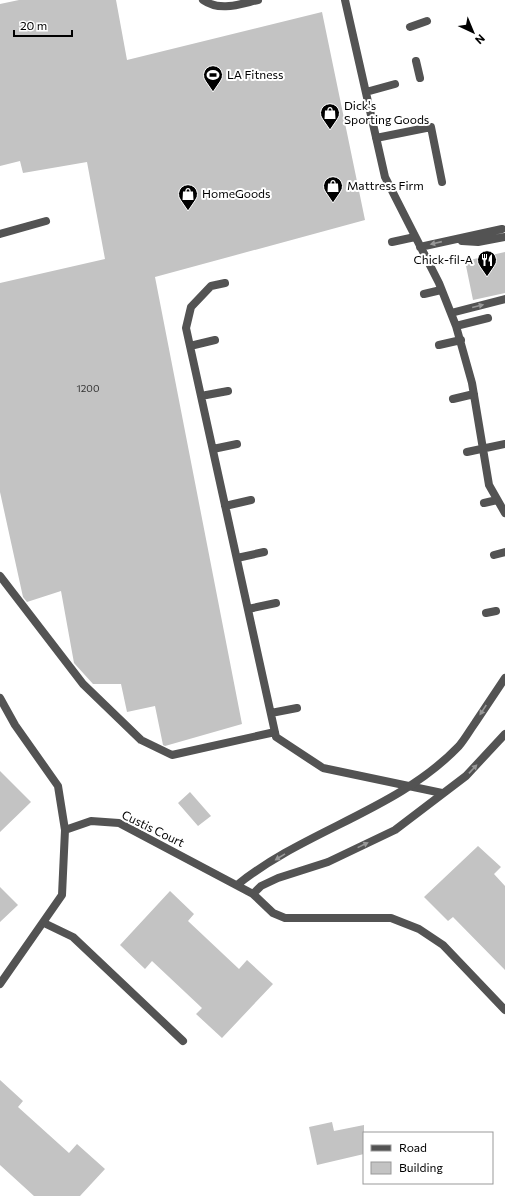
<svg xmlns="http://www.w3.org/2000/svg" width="505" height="1196" font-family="Commissioner,sans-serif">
<rect width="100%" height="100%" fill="#fff"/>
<!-- building -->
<path fill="#c3c3c3" d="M19 0H116L127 60 322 12 365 220 155 277 242 724 165 746 163 745 155 706 127 712 121 684H93L74 663 61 591 27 602 23 597 0 492V283L105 259 87 162 23 173 20 161 0 166V4Z
M505 252V293L473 300 465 261Z
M0 771 31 802 0 832Z
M190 792 211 816 198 826 178 803Z
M478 846 501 867 494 874 505 886V970L453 917 448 921 424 897Z
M0 887 18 905 0 922Z
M170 891 194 914 188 921 239 969 247 960 273 984 222 1038 196 1014 202 1008 152 961 145 969 120 945Z
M0 1080 23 1101 18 1107 69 1153 77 1144 105 1169 80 1196H34L0 1165Z
M332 1122 334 1131 364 1125V1154L317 1165 309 1127Z"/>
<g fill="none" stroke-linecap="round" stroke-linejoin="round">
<!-- lane -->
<path stroke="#535353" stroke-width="8" d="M203 0C220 12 240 4 258 0
M345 0 385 177 439 283 456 326 472 383 489 485 505 513
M410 27 427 21
M416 61 420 78
M366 92 395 84
M376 138 431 127 442 182
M0 234 46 221
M462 241 478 242 505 237
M392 242 415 237
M420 247 502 229
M225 283 211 286 191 307 186 328 276 737 323 768 442 793
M424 294 441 290
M451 313 505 299
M456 326 488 318
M439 345 461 340
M190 346 215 340
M201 396 228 391
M453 399 474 394
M213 449 237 444
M467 452 505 444
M484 503 497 500
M225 506 251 500
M494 555 505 552
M237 558 264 552
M0 576 83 684 141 740 172 755 275 732
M248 609 276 603
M486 613 496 611
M271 713 297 708"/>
<!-- street -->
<path stroke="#535353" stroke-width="8" d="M0 698 15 725 58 786 65 830
M237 885C305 830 398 810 459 746 465 739 470 730 475 723 485 708 495 693 505 678
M253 894 261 886 278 878 328 862 395 830 466 776 505 734
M44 923 73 937 183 1041
M0 984 62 895 65 830 91 821 119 823 253 894 273 913 285 918H391L419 929 443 945 505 1010"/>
</g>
<!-- one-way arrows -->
<defs><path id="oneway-solid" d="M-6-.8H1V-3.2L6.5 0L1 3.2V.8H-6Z"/></defs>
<g fill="#989898">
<use href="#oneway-solid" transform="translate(436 243) rotate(167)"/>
<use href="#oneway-solid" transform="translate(478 306) rotate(-14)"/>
<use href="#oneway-solid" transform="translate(483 710) rotate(123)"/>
<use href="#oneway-solid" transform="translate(473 769) rotate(-47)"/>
<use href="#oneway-solid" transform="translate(363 845) rotate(-26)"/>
<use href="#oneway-solid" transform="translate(280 857) rotate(148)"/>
</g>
<!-- icons -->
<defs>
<symbol id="stadium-pin" viewBox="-11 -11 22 30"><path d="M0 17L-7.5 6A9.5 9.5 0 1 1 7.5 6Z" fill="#000" stroke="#fff"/><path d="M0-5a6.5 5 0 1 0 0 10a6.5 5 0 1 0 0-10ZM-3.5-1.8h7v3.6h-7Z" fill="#fff"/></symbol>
<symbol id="shop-pin" viewBox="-11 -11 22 30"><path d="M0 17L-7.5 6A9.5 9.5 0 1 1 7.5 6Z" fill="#000" stroke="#fff"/><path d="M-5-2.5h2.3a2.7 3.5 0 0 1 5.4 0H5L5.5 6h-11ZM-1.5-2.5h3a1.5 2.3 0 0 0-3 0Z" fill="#fff"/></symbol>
<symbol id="restaurant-pin" viewBox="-11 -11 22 30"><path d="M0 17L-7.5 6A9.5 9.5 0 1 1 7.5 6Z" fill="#000" stroke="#fff"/><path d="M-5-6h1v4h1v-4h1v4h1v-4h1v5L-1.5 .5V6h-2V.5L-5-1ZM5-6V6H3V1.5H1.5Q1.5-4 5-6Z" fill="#fff"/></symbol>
</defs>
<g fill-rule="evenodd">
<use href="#stadium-pin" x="202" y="64" width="22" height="30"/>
<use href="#shop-pin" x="319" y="102" width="22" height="30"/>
<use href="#shop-pin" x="322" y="175" width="22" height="30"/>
<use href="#shop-pin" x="177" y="183" width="22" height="30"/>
<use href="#restaurant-pin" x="476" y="249" width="22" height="30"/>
</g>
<g text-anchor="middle" stroke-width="4" stroke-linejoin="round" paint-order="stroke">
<!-- number labels -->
<g font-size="10" fill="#313131">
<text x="88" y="392">1200</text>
</g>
<!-- poi labels -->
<g font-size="12" fill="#000" stroke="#fff" text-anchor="start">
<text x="227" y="79">LA Fitness</text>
<text x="344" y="110">Dick's<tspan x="344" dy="14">Sporting Goods</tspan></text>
<text x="347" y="190">Mattress Firm</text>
<text x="202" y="198">HomeGoods</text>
<text x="473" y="264" text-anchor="end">Chick-fil-A</text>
</g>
<!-- street labels -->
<g font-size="12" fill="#000" stroke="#fff">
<text transform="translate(153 829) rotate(26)" y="4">Custis Court</text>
</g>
</g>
<!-- legend -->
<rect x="363" y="1132" width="130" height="52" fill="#ffffff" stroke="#999999"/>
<rect x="371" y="1145" width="20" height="6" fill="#535353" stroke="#999999"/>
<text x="399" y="1152" font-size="12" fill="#000000">Road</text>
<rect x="371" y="1162" width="20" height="12" fill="#c3c3c3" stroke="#999999"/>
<text x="399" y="1172" font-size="12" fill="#000000">Building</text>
<!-- north arrow -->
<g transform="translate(473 32) rotate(136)" stroke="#ffffff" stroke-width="3" paint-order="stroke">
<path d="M0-3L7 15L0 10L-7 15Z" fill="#000000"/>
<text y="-6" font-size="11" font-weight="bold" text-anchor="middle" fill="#000000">N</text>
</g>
<!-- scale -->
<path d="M14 30v6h58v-6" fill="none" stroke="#000000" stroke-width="2"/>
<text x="20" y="30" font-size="12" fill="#000000" stroke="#ffffff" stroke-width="3" paint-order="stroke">20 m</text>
</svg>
